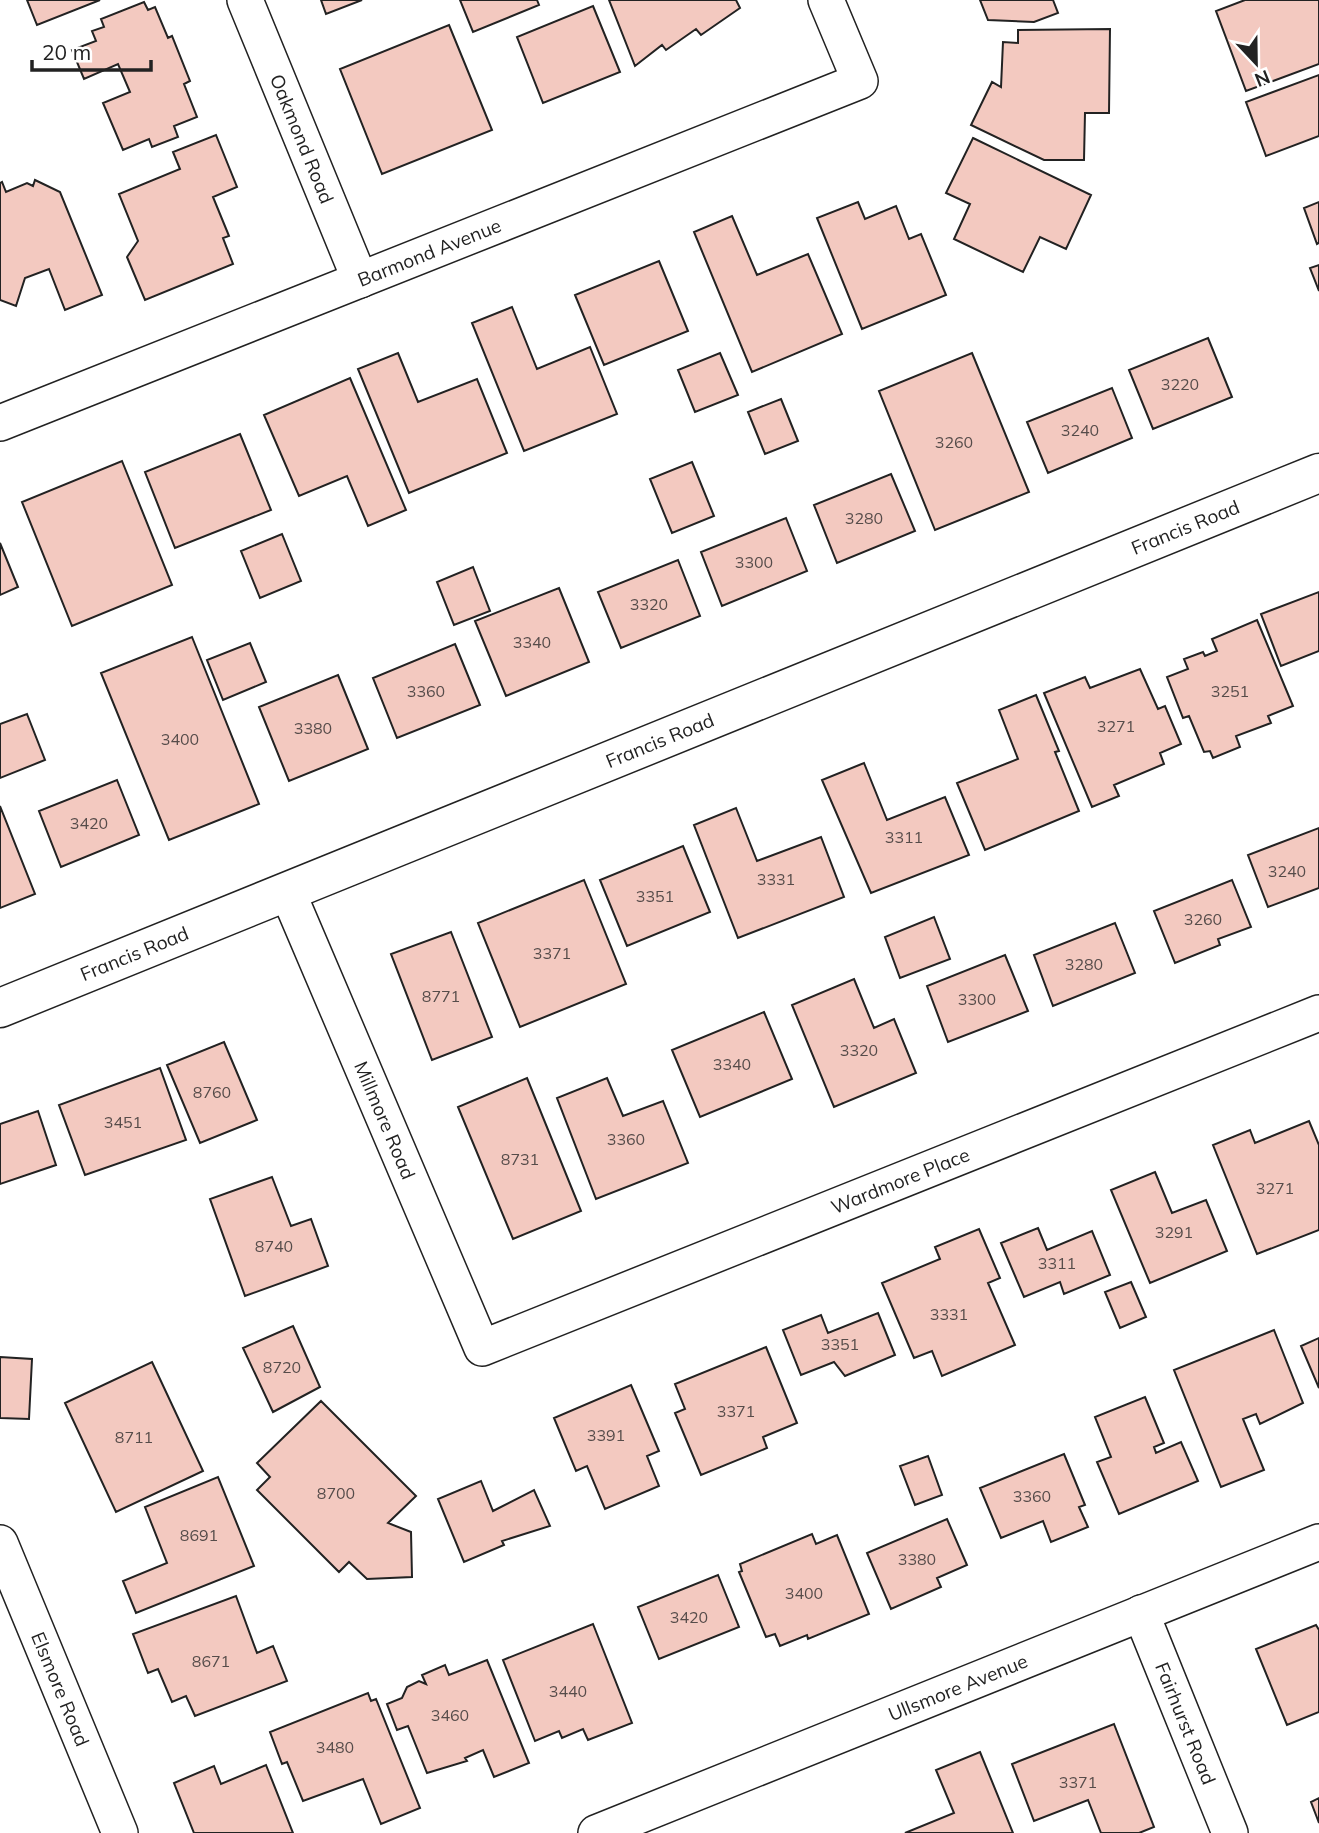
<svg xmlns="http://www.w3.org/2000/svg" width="1319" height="1833" font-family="Mulish,sans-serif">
<rect width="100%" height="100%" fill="#fff"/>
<!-- building -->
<path fill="#f3c9c0" stroke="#222" stroke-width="2" d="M27 0H100L37 25Z
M321 0H362L326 14Z
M460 0H537L539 5 473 32Z
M609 0H736L740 8 701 35 696 29 666 50 662 45 635 66Z
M980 0H1053L1058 13 1034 22 988 20Z
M1245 0H1319V64L1246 91 1216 11Z
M144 2 148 10 155 7 168 38 172 36 190 81 184 84 197 117 174 126 178 137 152 147 149 139 123 150 103 103 130 92 118 64 84 79 72 50 96 41 92 31 104 27 101 19Z
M593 6 620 72 543 103 517 37Z
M449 25 492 130 382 174 340 69Z
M1110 29 1109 113H1085L1084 160H1044L971 125 992 82 1001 87 1003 42 1018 43V30Z
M1319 75V136L1266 156 1246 102Z
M216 135 237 187 213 197 229 236 223 238 233 264 145 300 127 257 138 241 119 194 180 169 173 152Z
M973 138 1091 195 1066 249 1040 237 1023 272 954 239 970 204 946 193Z
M35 180 60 192 102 295 65 310 49 269 25 278 16 306 0 300V183L2 182 6 192 27 183 33 186Z
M858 202 865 219 896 206 909 239 921 234 946 295 862 329 817 218Z
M1319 202V243L1317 244 1304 208Z
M732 216 757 275 808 254 842 334 752 372 694 232Z
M659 261 688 331 604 365 575 295Z
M1319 265V291L1310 268Z
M512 307 537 369 590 347 617 414 524 451 472 323Z
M1208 338 1232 397 1153 429 1129 370Z
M398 353 418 402 477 379 507 453 409 493 358 369Z
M720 353 738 395 695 412 678 370Z
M972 353 1029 492 935 530 879 391Z
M350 378 406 510 368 526 347 476 299 496 264 415Z
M1112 388 1132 438 1048 473 1027 422Z
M781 399 798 441 765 454 748 412Z
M240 434 271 510 175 548 145 472Z
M122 461 172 585 72 626 22 502Z
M692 462 714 516 672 533 650 479Z
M891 474 915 531 837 563 814 505Z
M786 518 807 571 722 606 701 552Z
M282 534 301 581 260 598 241 551Z
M0 543 18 587 0 595Z
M678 560 700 616 621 648 598 592Z
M473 567 490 611 454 625 437 582Z
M559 588 589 662 506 696 475 621Z
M1319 592V651L1281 666 1261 614Z
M1257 620 1293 706 1268 716 1271 723 1236 736 1240 747 1213 758 1210 751 1204 752 1189 716 1183 718 1167 677 1188 669 1184 659 1203 652 1205 656 1217 651 1212 639Z
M192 637 259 804 169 840 101 673Z
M250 643 266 682 223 700 207 660Z
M455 644 480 705 397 738 373 678Z
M1140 669 1158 709 1165 706 1181 744 1160 753 1164 764 1114 785 1119 796 1092 807 1044 693 1085 677 1090 688Z
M338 675 368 749 289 781 259 707Z
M1036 695 1059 751 1055 752 1079 811 985 850 957 783 1018 759 999 710Z
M27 714 45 760 0 778V724Z
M864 763 887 820 945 797 969 855 871 893 822 780Z
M117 780 139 835 61 867 39 811Z
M0 806 35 894 0 908Z
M736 808 757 861 821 837 844 897 738 938 694 825Z
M1319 828V888L1268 907 1248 855Z
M683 846 710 912 627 946 600 880Z
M584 880 626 984 520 1027 478 923Z
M1232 880 1251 927 1218 939 1220 945 1175 963 1154 911Z
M934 917 950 959 900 978 885 937Z
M1115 923 1135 973 1053 1006 1034 955Z
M451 932 492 1037 432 1060 391 954Z
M1005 955 1028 1011 948 1042 927 986Z
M854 979 874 1028 894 1019 916 1073 834 1107 792 1005Z
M764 1012 792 1079 700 1117 672 1050Z
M224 1042 257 1120 200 1143 167 1065Z
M160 1068 186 1140 85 1175 59 1105Z
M527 1078 581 1211 513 1239 458 1107Z
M607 1078 623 1116 663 1101 688 1163 596 1199 557 1098Z
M38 1111 56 1165 0 1184V1124Z
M1309 1121 1319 1145V1230L1257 1254 1213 1145 1250 1130 1255 1143Z
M1155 1172 1172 1213 1206 1200 1227 1251 1150 1283 1111 1190Z
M272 1177 291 1226 311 1219 328 1266 245 1296 210 1199Z
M1038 1228 1047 1250 1092 1231 1110 1275 1064 1294 1060 1282 1024 1297 1001 1243Z
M979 1229 1000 1278 988 1283 1015 1345 942 1376 932 1351 914 1358 882 1283 940 1259 935 1247Z
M1131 1282 1146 1317 1120 1328 1105 1292Z
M878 1313 895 1355 845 1376 834 1362 801 1375 783 1330 821 1315 828 1333Z
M293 1326 320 1387 273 1412 243 1348Z
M1274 1330 1303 1403 1260 1424 1256 1414 1243 1419 1264 1470 1221 1487 1174 1370Z
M1319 1338V1388L1301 1346Z
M766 1347 797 1423 763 1437 767 1448 701 1475 675 1413 685 1409 675 1384Z
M0 1357 32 1359 29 1419 0 1418Z
M152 1362 203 1471 116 1512 65 1403Z
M631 1385 659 1451 647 1456 659 1486 605 1509 587 1466 576 1471 554 1418Z
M1145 1397 1164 1443 1154 1447 1156 1453 1181 1442 1198 1481 1119 1514 1097 1462 1111 1457 1095 1417Z
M321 1401 416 1496 388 1523 411 1532 412 1577 367 1579 349 1562 339 1572 257 1490 270 1477 257 1463Z
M1064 1454 1085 1505 1079 1507 1088 1527 1051 1542 1043 1521 1001 1538 980 1488Z
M928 1456 942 1495 915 1505 900 1466Z
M218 1477 254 1566 136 1613 123 1581 167 1563 145 1507Z
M481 1481 493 1511 534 1490 550 1526 502 1541 504 1545 464 1562 438 1499Z
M947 1519 967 1565 937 1578 941 1587 891 1609 867 1553Z
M812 1534 816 1544 837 1535 869 1614 808 1639 807 1635 780 1646 775 1634 766 1637 739 1572 742 1571 740 1564Z
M718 1575 739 1627 659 1659 638 1607Z
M236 1596 257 1653 273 1646 287 1681 195 1716 186 1696 172 1702 158 1669 148 1673 133 1634Z
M593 1624 632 1723 588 1740 583 1729 562 1738 559 1731 535 1741 503 1660Z
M1316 1625 1319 1630V1712L1287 1725 1256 1649Z
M487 1660 529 1763 494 1777 483 1750 465 1758 467 1761 427 1773 408 1726 397 1730 387 1704 402 1698 407 1687 419 1681 426 1684 422 1675 445 1665 449 1675Z
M368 1693 371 1701 376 1699 420 1808 381 1824 363 1779 303 1801 287 1762 282 1764 270 1732Z
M1114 1724 1154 1827 1139 1833H1101L1088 1800 1034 1821 1012 1764Z
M980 1752 1013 1833H905L954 1813 936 1770Z
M266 1765 293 1833H194L174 1783 214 1766 221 1784Z
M1319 1798V1823L1311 1802Z"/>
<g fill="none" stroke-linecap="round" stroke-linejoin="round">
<defs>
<g id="street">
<path id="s1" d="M245 0 360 280"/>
<path id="s2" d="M0 423 860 81 826 0"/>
<path id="s3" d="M288 893 482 1348 1319 1013"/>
<path id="s4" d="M0 1543 120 1833"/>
<path id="s5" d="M1141 1613 1230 1833"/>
<path id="s6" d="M596 1833 1319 1542"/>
</g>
<g id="secondary">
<path id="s7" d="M0 1008 1319 473"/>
</g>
</defs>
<!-- street casing -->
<use href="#street" stroke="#222" stroke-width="38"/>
<!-- secondary casing -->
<use href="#secondary" stroke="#222" stroke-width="41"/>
<!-- street -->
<use href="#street" stroke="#fff" stroke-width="35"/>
<!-- secondary -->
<use href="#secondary" stroke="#fff" stroke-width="38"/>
</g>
<g text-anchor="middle" stroke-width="5" stroke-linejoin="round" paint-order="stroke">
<!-- number labels -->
<g font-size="16" fill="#564c4a">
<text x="1180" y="390">3220</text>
<text x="1080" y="436">3240</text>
<text x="954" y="448">3260</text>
<text x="864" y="524">3280</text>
<text x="754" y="568">3300</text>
<text x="649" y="610">3320</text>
<text x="532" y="648">3340</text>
<text x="426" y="697">3360</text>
<text x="1230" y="697">3251</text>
<text x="1116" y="732">3271</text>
<text x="313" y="734">3380</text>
<text x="180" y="745">3400</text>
<text x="89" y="829">3420</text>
<text x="904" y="843">3311</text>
<text x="1287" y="877">3240</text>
<text x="776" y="885">3331</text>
<text x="655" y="902">3351</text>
<text x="1203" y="925">3260</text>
<text x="552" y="959">3371</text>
<text x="1084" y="970">3280</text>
<text x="441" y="1002">8771</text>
<text x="977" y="1005">3300</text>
<text x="859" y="1056">3320</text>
<text x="732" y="1070">3340</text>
<text x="212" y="1098">8760</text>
<text x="123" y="1128">3451</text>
<text x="626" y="1145">3360</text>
<text x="520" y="1165">8731</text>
<text x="1275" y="1194">3271</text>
<text x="1174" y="1238">3291</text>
<text x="274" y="1252">8740</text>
<text x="1057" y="1269">3311</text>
<text x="949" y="1320">3331</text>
<text x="840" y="1350">3351</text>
<text x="282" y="1373">8720</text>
<text x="736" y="1417">3371</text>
<text x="606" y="1441">3391</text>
<text x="134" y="1443">8711</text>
<text x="336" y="1499">8700</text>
<text x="1032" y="1502">3360</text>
<text x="199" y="1541">8691</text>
<text x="917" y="1565">3380</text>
<text x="804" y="1599">3400</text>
<text x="689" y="1623">3420</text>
<text x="211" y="1667">8671</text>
<text x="568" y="1697">3440</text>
<text x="450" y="1721">3460</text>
<text x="335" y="1753">3480</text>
<text x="1078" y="1788">3371</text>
</g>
<!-- street labels -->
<g font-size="19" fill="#222" stroke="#fff">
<text dy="7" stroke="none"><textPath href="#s1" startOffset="150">Oakmond Road</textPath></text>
<text dy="7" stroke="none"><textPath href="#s2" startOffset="462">Barmond Avenue</textPath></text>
<text dy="7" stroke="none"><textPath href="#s7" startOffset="1279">Francis Road</textPath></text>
<text dy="7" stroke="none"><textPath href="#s7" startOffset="712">Francis Road</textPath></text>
<text dy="7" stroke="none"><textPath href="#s7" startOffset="145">Francis Road</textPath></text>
<text dy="7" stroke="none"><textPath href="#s3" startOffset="247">Millmore Road</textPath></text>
<text dy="7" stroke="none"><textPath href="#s3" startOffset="945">Wardmore Place</textPath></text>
<text dy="7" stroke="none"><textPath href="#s6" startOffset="390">Ullsmore Avenue</textPath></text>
<text dy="7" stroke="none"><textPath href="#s4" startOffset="158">Elsmore Road</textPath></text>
<text dy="7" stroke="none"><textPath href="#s5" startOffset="119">Fairhurst Road</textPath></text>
</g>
</g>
<!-- north arrow -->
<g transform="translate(1256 63) rotate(158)" stroke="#ffffff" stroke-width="5" paint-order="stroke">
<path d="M0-5L12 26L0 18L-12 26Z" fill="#222222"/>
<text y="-10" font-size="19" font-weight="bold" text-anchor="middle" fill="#222222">N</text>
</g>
<!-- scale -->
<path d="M32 60v10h119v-10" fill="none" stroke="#222222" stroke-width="3.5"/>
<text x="42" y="60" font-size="21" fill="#222222" stroke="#ffffff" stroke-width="5" paint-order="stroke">20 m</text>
</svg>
